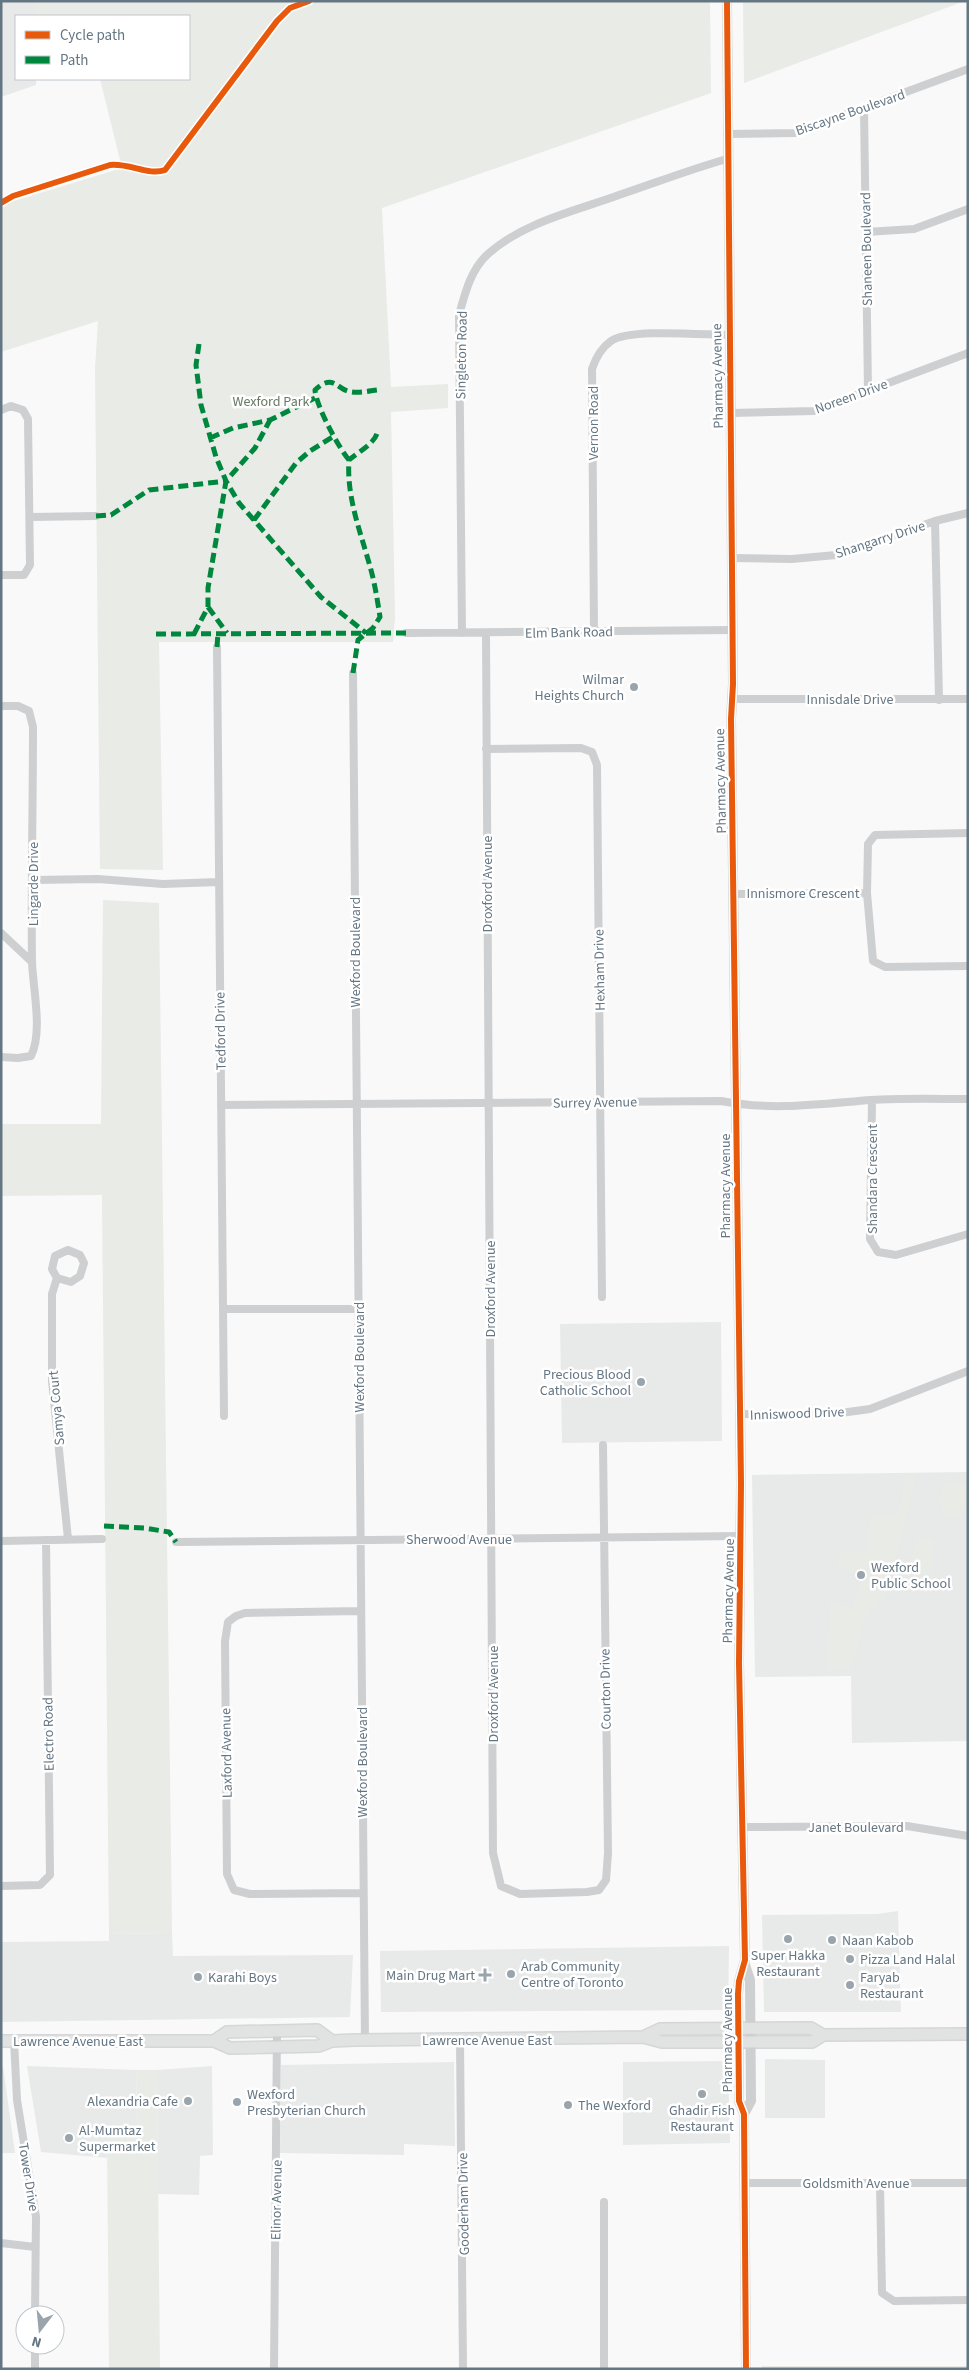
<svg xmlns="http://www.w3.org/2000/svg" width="969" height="2370" font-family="'Source Sans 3',sans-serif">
<rect width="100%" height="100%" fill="#f9f9f9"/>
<!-- built -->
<path fill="#e8e9e9" d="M1 1H36V16H16V79H36V85L1 97Z
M721 1322 722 1441 562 1443 560 1324Z
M968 1472V1741L852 1743 851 1676 755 1677 752 1475Z
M898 1911 901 2012H764L762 1915 877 1914Z
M172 1933 173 1956 353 1955 350 2017 1 2022V1942L109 1941V1934Z
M729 1946 728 2010 381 2012 380 1951Z
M765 2059 825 2060V2118H765Z
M728 2061 730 2143 623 2145V2062Z
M454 2062 455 2146 404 2144V2155L280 2153 281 2065Z
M1 2066H3L15 2153H1Z
M27 2066 136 2070 137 2126 107 2127V2158L41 2152Z
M212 2066 213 2155 200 2156 199 2195 158 2194 157 2070Z"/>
<!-- green -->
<path fill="#e8ebe6" d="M36 1H710L711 93 382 208 391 387 448 384V408L391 412 395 617 393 642H159L163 870 100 869 95 369 98 321 1 352V205L122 168 100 79H189V16H36Z
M743 1H965L744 83Z
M103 900 159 903 172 1933 109 1934 102 1195 1 1196V1124H101Z
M905 1474 916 1476 888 1590 862 1624 858 1646 851 1670H828L830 1602 852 1608 862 1578 837 1566 841 1552H868L870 1516 899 1514Z
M945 1482 968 1485V1504L963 1515 951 1519 943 1515 939 1501Z
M923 1537 933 1539 936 1543 931 1556 932 1571C927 1576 914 1578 907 1575L906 1570 918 1540Z
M136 2070H157L160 2369H109L107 2127 137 2126Z
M762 2366H968V2369H762Z"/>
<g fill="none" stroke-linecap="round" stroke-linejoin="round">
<defs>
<path id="secondary" d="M643 2037 660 2029 811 2028 823 2035
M1 2041H214L230 2048 319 2046 332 2041 355 2040 643 2037 662 2042H812L823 2035 968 2034
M214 2041 227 2032 317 2030 332 2041"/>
</defs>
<!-- secondary casing -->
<use href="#secondary" stroke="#d5d6d7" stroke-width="14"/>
<!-- minor -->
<path stroke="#cecfd0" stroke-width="8" d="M864 108 868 390
M727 134 795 133 968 69
M866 232 914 229 968 209
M1 410 11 406 23 410 28 419 30 565 24 575H1
M730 413 814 411 968 353
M30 517 96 516
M935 521 939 700
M732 558 792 559 836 555 935 521 968 513
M594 632 592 369C596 357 601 348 611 341 629 328 705 335 729 335
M406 633 732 630
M462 633 459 315C465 293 471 269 488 254 524 222 575 211 619 195 655 183 691 169 727 159
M486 633 493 1853 501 1886 520 1894 587 1892 599 1890 606 1880 608 1853 603 1445
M217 647 224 1416
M353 673 365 2040
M731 699H968
M1 706H18L29 711 33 727C33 805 31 884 32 962 33 989 43 1032 31 1056L18 1058 1 1057
M486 749 581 748 592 752 597 765 602 1297
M33 880 98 879 163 884 218 882
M867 893 873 961 885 967 968 966
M735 894 867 893 868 844 875 835 968 833
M1 933 32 962
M872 1100 870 1239 878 1252 896 1255 968 1234
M221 1105 721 1101C772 1111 820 1104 871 1100 903 1098 936 1099 968 1099
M57 1278 71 1282 80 1276 84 1263 80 1255 68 1250 55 1256 52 1269 57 1278 52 1294V1381L68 1539
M223 1309H359
M739 1414 826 1415 870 1409 968 1371
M1 1541 102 1539
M176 1542 741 1536
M361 1611 245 1613 236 1616 228 1622 225 1641 227 1874 234 1890 250 1894 363 1893
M744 1827 907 1826 968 1836
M1 1886 40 1885 50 1875 46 1540
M14 2040 17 2100 36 2217 35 2315
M460 2040 463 2369
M744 2183H968
M880 2183 882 2293 894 2301 968 2300
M604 2202V2369
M1 2243 35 2247
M35 2345V2369
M274 2369 277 2031"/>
<!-- tertiary -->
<path stroke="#cecfd0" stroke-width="10" d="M727 1 733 684 731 719 741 1484 739 1663 745 1960 739 1981 738 1994 739 2101 744 2114 746 2369
M744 2114 751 2101 750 1980 745 1965"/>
<!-- secondary -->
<use href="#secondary" stroke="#e1e2e2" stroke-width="11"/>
<!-- quiet -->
<path stroke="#00873e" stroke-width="5" stroke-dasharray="10 5" stroke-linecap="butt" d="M199 344 196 365 201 405 216 457 226 481 239 503 321 597 366 633
M210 438 233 428 270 420 315 398
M349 460C339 448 316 406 315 390 334 372 337 391 352 392 360 393 369 391 377 390
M96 516 111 515 149 490 226 481
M254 520 296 463 310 451 334 436
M208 607 227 633
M156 634 406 633
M194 634 208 607V588L226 481 255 448 270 420
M217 647 218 633
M353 673 358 640 373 628 380 617C378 604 376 591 373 578 364 540 346 501 349 460 359 451 377 443 378 429
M104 1526 144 1528 169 1532 176 1542"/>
<defs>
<path id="cycleway" d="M727 1 733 684 731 719 741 1484 739 1663 745 1960 739 1981 738 1994 739 2101 744 2114 746 2369
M1 203 13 196 110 165C130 163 149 176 165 170L277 21 290 8 309 1"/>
</defs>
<!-- cycleway casing -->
<use href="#cycleway" stroke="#fff" stroke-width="9"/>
<!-- cycleway -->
<use href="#cycleway" stroke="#e8590c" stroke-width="6"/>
</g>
<!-- markers -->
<g fill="#99a4ac" stroke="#fff" stroke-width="2">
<circle cx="634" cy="687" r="5"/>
<circle cx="641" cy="1382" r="5"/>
<circle cx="861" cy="1575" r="5"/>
<circle cx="788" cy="1939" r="5"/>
<circle cx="832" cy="1940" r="5"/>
<circle cx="850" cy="1959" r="5"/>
<circle cx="511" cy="1974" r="5"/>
<path d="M482.5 1967.5h5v5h5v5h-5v5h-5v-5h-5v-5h5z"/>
<circle cx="198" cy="1977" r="5"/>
<circle cx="850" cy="1985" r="5"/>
<circle cx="702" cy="2094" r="5"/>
<circle cx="188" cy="2101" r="5"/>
<circle cx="237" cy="2102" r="5"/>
<circle cx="568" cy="2105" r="5"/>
<circle cx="69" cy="2138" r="5"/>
</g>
<g text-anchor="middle" stroke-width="5" stroke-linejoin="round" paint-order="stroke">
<!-- street labels -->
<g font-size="14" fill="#657683" stroke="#fff">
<text transform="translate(850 112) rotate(-19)" y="5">Biscayne Boulevard</text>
<text transform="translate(866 249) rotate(-91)" y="5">Shaneen Boulevard</text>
<text transform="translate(461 355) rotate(-89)" y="5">Singleton Road</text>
<text transform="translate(717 376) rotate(-91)" y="5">Pharmacy Avenue</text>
<text transform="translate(851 396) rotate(-20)" y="5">Noreen Drive</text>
<text transform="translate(593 423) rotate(-90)" y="5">Vernon Road</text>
<text transform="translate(880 539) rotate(-18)" y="5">Shangarry Drive</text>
<text transform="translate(569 632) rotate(-1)" y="5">Elm Bank Road</text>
<text x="850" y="704">Innisdale Drive</text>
<text transform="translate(720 781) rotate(-91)" y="5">Pharmacy Avenue</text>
<text transform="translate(33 884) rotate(-90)" y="5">Lingarde Drive</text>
<text transform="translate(487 884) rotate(-90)" y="5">Droxford Avenue</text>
<text x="803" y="898">Innismore Crescent</text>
<text transform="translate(355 952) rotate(-90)" y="5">Wexford Boulevard</text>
<text transform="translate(599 970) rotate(-91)" y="5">Hexham Drive</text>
<text transform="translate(220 1031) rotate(-91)" y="5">Tedford Drive</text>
<text transform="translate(595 1102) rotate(-1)" y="5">Surrey Avenue</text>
<text transform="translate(872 1179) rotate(-90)" y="5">Shandara Crescent</text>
<text transform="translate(725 1186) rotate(-90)" y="5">Pharmacy Avenue</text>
<text transform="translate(490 1289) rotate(-90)" y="5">Droxford Avenue</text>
<text transform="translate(359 1357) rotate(-90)" y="5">Wexford Boulevard</text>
<text transform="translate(56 1408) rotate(-95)" y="5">Samya Court</text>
<text transform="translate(797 1413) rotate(-2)" y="5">Inniswood Drive</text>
<text x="459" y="1544">Sherwood Avenue</text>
<text transform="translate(728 1591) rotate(-89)" y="5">Pharmacy Avenue</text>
<text transform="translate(605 1689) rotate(-91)" y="5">Courton Drive</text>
<text transform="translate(493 1694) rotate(-90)" y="5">Droxford Avenue</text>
<text transform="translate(48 1734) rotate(-91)" y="5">Electro Road</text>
<text transform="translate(226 1753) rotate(-91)" y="5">Laxford Avenue</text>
<text transform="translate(362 1762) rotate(-90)" y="5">Wexford Boulevard</text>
<text x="856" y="1832">Janet Boulevard</text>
<text x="487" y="2045">Lawrence Avenue East</text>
<text transform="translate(727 2040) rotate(-90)" y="5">Pharmacy Avenue</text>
<text x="78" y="2046">Lawrence Avenue East</text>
<text transform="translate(29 2177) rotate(81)" y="5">Tower Drive</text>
<text x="856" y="2188">Goldsmith Avenue</text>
<text transform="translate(276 2200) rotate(-89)" y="5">Elinor Avenue</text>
<text transform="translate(463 2204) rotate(-91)" y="5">Gooderham Drive</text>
</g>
<!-- park labels -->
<g font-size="14" fill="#687a64" stroke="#fff">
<text x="271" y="406">Wexford Park</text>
</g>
<!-- poi labels -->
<g font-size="14" fill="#657683" stroke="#fff" text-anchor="start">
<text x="624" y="684" text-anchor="end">Wilmar<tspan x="624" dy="16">Heights Church</tspan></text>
<text x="631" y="1379" text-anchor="end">Precious Blood<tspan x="631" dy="16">Catholic School</tspan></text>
<text x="871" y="1572">Wexford<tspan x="871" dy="16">Public School</tspan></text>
<text x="842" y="1945">Naan Kabob</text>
<text x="788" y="1960" text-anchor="middle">Super Hakka<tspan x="788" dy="16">Restaurant</tspan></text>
<text x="860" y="1964">Pizza Land Halal</text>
<text x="521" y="1971">Arab Community<tspan x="521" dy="16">Centre of Toronto</tspan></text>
<text x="475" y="1980" text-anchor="end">Main Drug Mart</text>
<text x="208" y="1982">Karahi Boys</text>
<text x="860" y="1982">Faryab<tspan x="860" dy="16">Restaurant</tspan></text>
<text x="247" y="2099">Wexford<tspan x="247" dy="16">Presbyterian Church</tspan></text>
<text x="178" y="2106" text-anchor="end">Alexandria Cafe</text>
<text x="578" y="2110">The Wexford</text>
<text x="702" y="2115" text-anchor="middle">Ghadir Fish<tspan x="702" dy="16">Restaurant</tspan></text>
<text x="79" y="2135">Al-Mumtaz<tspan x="79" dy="16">Supermarket</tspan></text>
</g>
</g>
<!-- border -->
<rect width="969" height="2370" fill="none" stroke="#657683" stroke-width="5"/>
<!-- legend -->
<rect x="15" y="15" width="175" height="65" fill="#ffffff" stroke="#c1c8cd"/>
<rect x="25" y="31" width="25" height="8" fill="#e8590c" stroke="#c1c8cd"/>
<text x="60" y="40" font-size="15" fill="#657683">Cycle path</text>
<rect x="25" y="56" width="25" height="8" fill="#00873e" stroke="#c1c8cd"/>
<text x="60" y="65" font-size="15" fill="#657683">Path</text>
<!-- north arrow -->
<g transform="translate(40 2330) rotate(196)"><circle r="24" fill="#ffffff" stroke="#c1c8cd"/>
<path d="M0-4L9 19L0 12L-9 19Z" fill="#99a4ac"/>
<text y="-8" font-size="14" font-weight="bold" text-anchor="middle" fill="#657683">N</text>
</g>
</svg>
